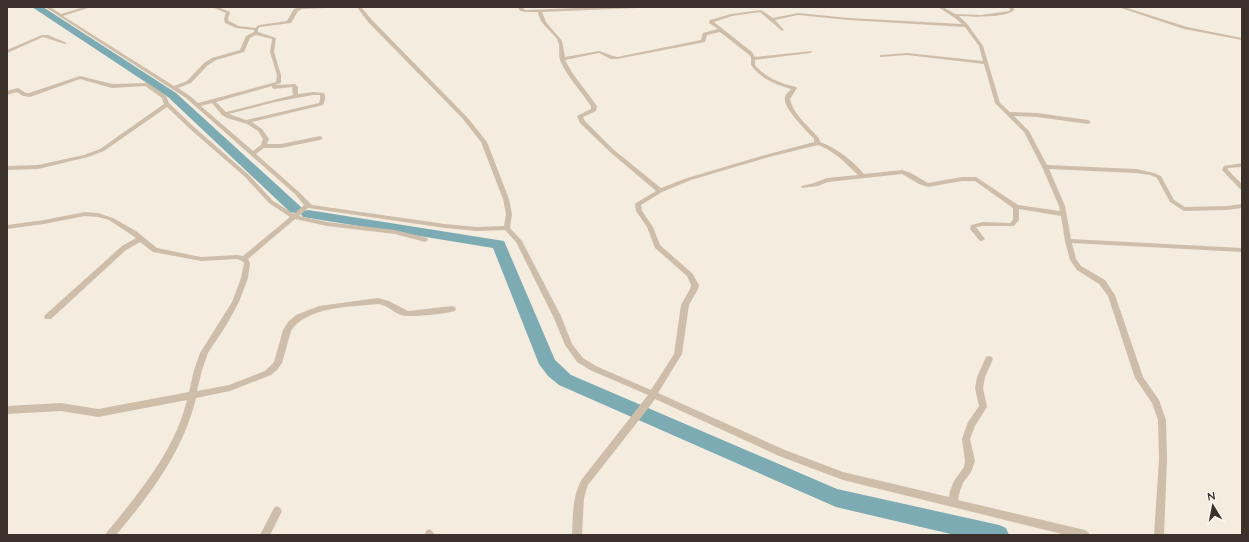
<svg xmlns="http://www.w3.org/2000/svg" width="1249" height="542" font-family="Quicksand,sans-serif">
<rect width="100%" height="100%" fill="#f4ecdf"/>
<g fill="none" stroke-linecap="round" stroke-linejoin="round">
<!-- river -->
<path fill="#7cabb4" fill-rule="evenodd" d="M32 7H43L176 93 300 206 302 209 300 212 295 213 290 212 168 97Z
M308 210 504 241 555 360 571 375 837 489 999 525 1006 528 1009 535H955L836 507 559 385 548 376 539 364 493 248 303 217 301 214 303 211Z"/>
<!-- minor -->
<path fill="#cebea9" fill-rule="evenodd" d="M45 7H50L61 14 84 7H91L63 16 174 86 187 81 204 63 212 58 240 50 246 36 254 32V30L236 28 225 23 224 19 226 13 212 7H218L230 12 228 19 229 21 239 26 255 28 259 25 287 21 294 9 300 7H327L325 8 302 9 298 11 291 23 260 27 258 29V32L276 38 274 52 281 75V83L275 85 295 84 298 87V94L313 92 324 93C326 97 325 101 323 105L252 122 262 129 269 139 267 144H281L320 136 323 138 320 140 281 148H264L256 154 299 192 312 205 445 224 477 227 504 226 506 214 503 199 481 142 463 119 368 22 357 7H361L372 20 467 117 487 142 509 199 512 214 510 228 522 241 561 316 572 344 583 358 596 366 651 390 674 354 681 305 690 289 691 285 687 276 655 248 647 227 636 211 635 204 636 203 656 191 610 152 580 123 577 116 591 109V106C581 91 567 77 560 60 558 54 561 46 557 39 551 30 539 24 538 12H526L520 11 518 7H522L524 9 526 10 602 7H639L637 8 542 12 546 22 562 41 565 57 599 51 613 56 617 57 701 40 703 33 718 29 709 23V22L710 20 731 14 761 10 773 18 798 13 849 18 962 24 955 18 938 7H943L955 14 981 15 1009 11 1010 10 1009 7H1013L1014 10C1007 18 970 17 959 16L968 25 983 46 1000 103 1010 112 1037 113 1088 120 1091 122 1088 124 1037 117 1014 116 1029 131 1047 165 1136 169 1154 173 1161 176 1174 200 1185 207 1227 206 1242 204V208L1227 210 1184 211 1170 202 1157 178 1150 175 1136 173 1049 169 1065 206 1071 239 1242 248V252L1072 243 1076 259 1081 266 1105 280 1115 295 1143 377 1159 400 1166 420 1167 459 1164 535H1154L1159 459 1158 420 1152 403 1135 378 1108 296 1099 284 1077 270 1070 260 1065 241 1061 216 1019 209V220L1014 226H983L976 227 985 239 982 241H980L970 229 971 225 983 222 1010 223 1013 220V208L975 181H962L928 187 919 184 902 174 828 182 818 186 802 188 801 187 802 186 814 183 827 178 858 175 840 158 827 149 818 145 769 157 691 180 662 192 641 205 642 211 653 227 660 245 692 273 699 285 698 289 689 305 682 354 658 393 785 450 843 472 949 497 950 491 954 481 964 467 965 461 962 439 968 422 979 406 975 388 977 377 986 357 989 356 992 357 993 359 985 377 983 388 987 407 975 426 970 439 975 461 971 472 963 483 960 491 958 500 1085 530 1088 532 1090 535H1066L843 480 779 456 655 399 650 406 588 485 584 498 582 535H572C573 515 572 497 582 479L648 395 590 370 577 362 565 345 553 316 516 242 505 230 477 231 445 228 308 208 299 216 327 222 395 230 427 238 428 240 425 242 395 234 327 226 295 219 248 259 250 263 248 278 239 302 227 324 208 353 202 370 197 391 229 385 265 371 274 362 283 330 288 322 296 315 319 306 378 298 389 301 408 311 452 306 455 307 456 309 455 311C444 314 410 318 401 315 393 312 387 305 378 304 352 307 307 306 291 331L282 363 277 370 271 375 230 391 196 398C184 450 150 495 116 535H105L107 532C139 493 175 450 187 400L98 417 61 411 7 414V406L61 403 98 409 189 392 194 370 200 353 232 302 241 278 244 263 242 261 237 259 201 261 153 252 140 242 126 250 51 319H45L44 317 45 315 122 246 136 238 109 220 98 217 85 216 44 224 7 229V225L44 220 85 212 98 213 113 218 136 231 157 248 201 257 237 255 243 256 290 217 269 203 245 177 190 129 167 107 104 151 88 157 38 169 7 170V166L38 165 84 155 100 149 164 104 162 98 145 86 112 88 80 79 30 97 23 96 17 92 7 95V91L18 88 26 93H29L80 76 112 84 148 83 166 96 169 103 194 127 249 175 273 201 294 214 304 205 295 194 186 98ZM760 12 782 31 784 30 775 20 798 15 849 20 965 27 979 46 983 61 907 53 881 55 879 56 881 57 907 55 984 64 995 103 1024 132 1042 167 1059 206 1060 211 1018 205 976 177H962L928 183 911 173 902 170 864 174C853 161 837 148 820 142L819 138C809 127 793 114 790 99L797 88 796 87C780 83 766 78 755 65V60L810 53 812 52V51L755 57 752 52 714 22 732 16ZM720 32 748 54 751 57V65C761 79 775 84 791 89 788 92 784 96 785 100 785 110 807 131 814 139V142L765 155 687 178 661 188 614 150 585 121 583 117 596 111 597 106 573 74 565 60 599 53 611 59H617L705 42 707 35ZM256 35 272 39 270 52 277 75 276 82 198 103 190 96 178 88 191 83 208 65 216 60 244 52 250 38ZM272 86V88L274 89 292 87 293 95 226 112 216 102ZM313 95H320V99L319 103 246 120 229 114 275 102ZM212 103 222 115 227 118 247 124 258 131 263 139 261 145 253 151 201 106Z
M1118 7H1124L1187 27 1242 38V40L1184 29Z
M42 35H48L67 43 65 44 43 37 7 53V50Z
M1242 163V167L1228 168V170L1242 184V190L1240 189 1222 170 1224 166Z
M277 506 280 508 282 511 270 535H260L274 508Z
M429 529 432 531 435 535H425L426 531Z"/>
</g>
<!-- border -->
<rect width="1249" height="542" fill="none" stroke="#3b312a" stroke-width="16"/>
<!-- north arrow -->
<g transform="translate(1213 506) rotate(350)" stroke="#fbf6ec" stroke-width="3" paint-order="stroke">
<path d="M0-3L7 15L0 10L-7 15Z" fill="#3b312a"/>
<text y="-6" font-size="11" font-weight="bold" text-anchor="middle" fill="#3b312a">N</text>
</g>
</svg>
